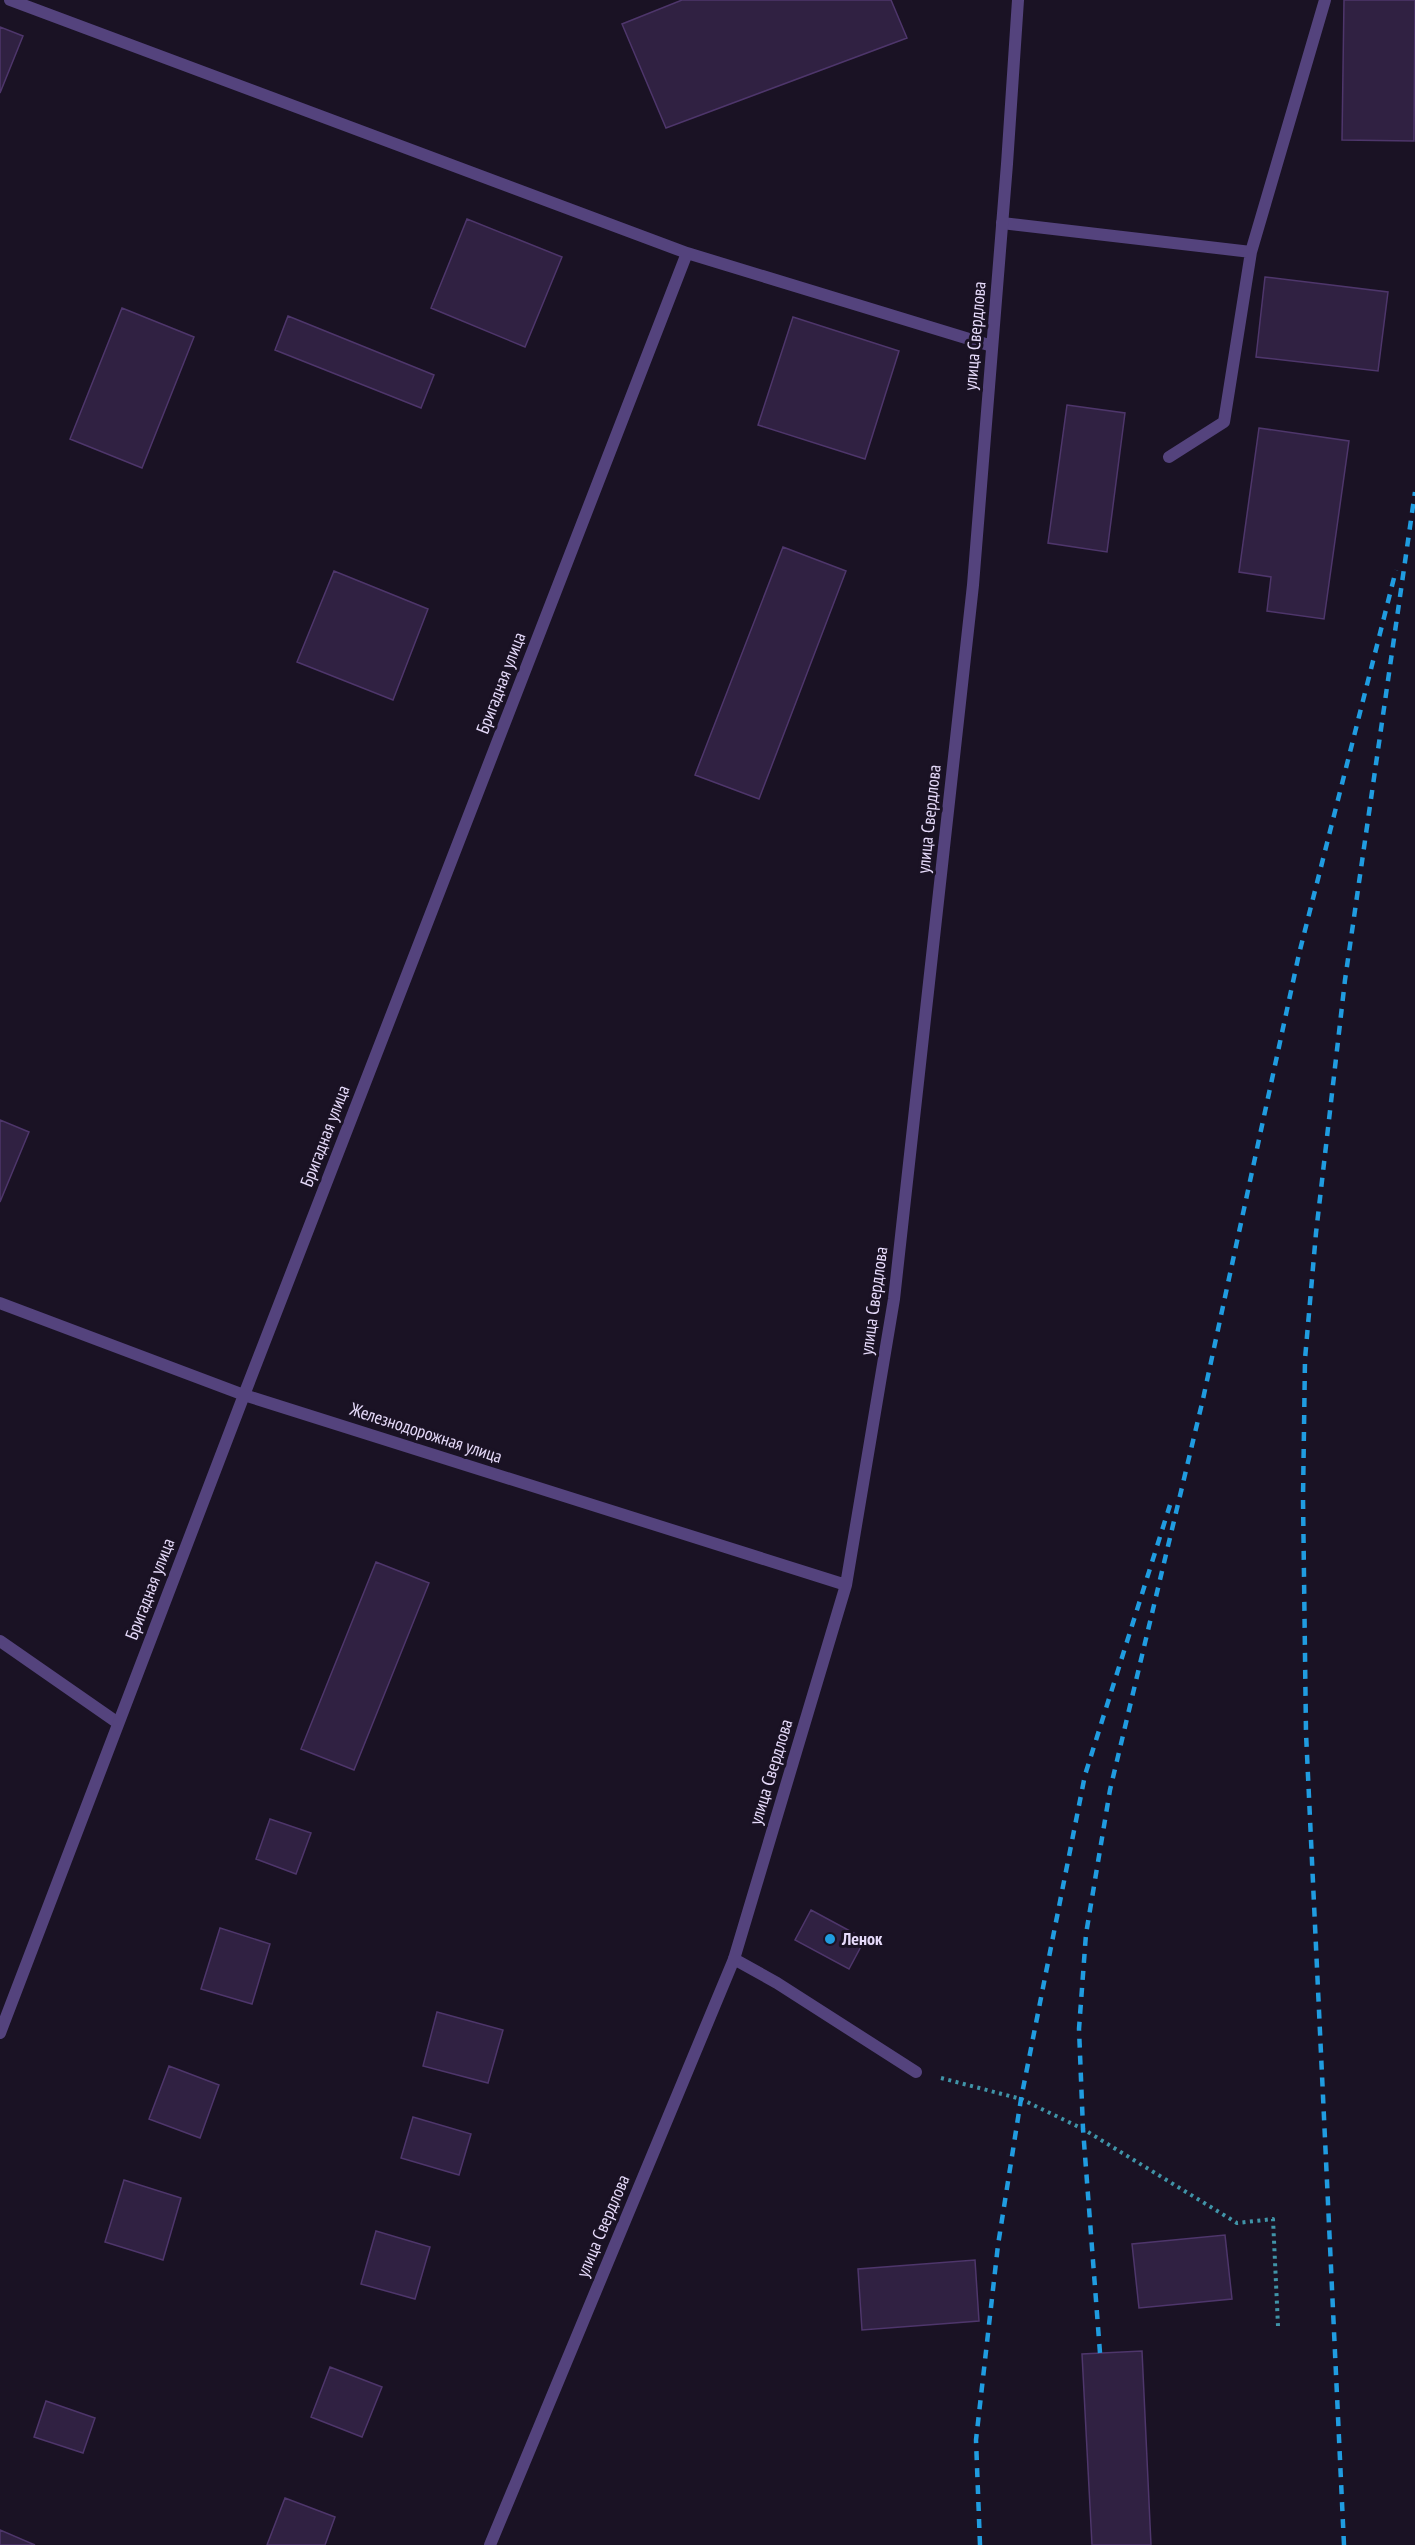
<svg xmlns="http://www.w3.org/2000/svg" width="1415" height="2545" font-family="'PT Sans Narrow',sans-serif">
<rect width="100%" height="100%" fill="#1a1224"/>
<!-- building -->
<path fill="#302142" stroke="#4e366b" stroke-width="1.5" d="M682 0H891L907 38 666 128 622 24Z
M1344 0H1415L1414 141 1342 140Z
M0 27 23 36 0 93Z
M467 219 562 257 525 347 431 308Z
M1265 277 1388 292 1378 371 1256 357Z
M122 308 194 337 142 468 70 439Z
M288 316 434 375 421 408 275 350Z
M793 317 899 351 865 459 758 425Z
M1067 405 1125 413 1107 552 1048 543Z
M1259 428 1349 441 1324 619 1267 611 1271 577 1239 572Z
M783 547 846 571 759 799 695 775Z
M334 571 428 609 393 700 297 662Z
M0 1120 29 1132 0 1202Z
M376 1562 429 1583 354 1770 301 1749Z
M270 1819 311 1833 296 1874 256 1859Z
M811 1910 865 1939 849 1969 795 1940Z
M220 1928 270 1944 252 2004 201 1989Z
M437 2012 503 2030 488 2083 423 2066Z
M169 2066 219 2085 200 2138 149 2119Z
M413 2117 471 2134 459 2175 401 2158Z
M124 2180 181 2198 163 2260 105 2242Z
M376 2231 430 2247 415 2299 361 2284Z
M1225 2235 1232 2299 1139 2308 1132 2244Z
M975 2260 979 2321 862 2330 858 2269Z
M1142 2351 1151 2545H1092L1082 2354Z
M330 2367 382 2387 362 2437 311 2417Z
M46 2401 95 2418 83 2453 34 2437Z
M285 2498 335 2517 325 2545H267Z
M0 2530 35 2545H0Z"/>
<g fill="none" stroke-linecap="round" stroke-linejoin="round">
<!-- path -->
<path stroke="#4094a8" stroke-width="4" stroke-dasharray="3 4.5" stroke-linecap="butt" d="M941 2078 1021 2099 1083 2129 1237 2223 1273 2219 1278 2326"/>
<!-- service -->
<path stroke="#54437d" stroke-width="12" d="M1002 223 1251 252 1325 0
M1169 457 1224 422 1251 252
M0 1641 118 1723
M734 1959 777 1983 916 2072"/>
<!-- minor -->
<path stroke="#54437d" stroke-width="12" d="M10 0 687 253 992 346
M0 1303 244 1395 846 1585
M0 2033 244 1395 687 253
M490 2545 734 1959 846 1585 894 1299 973 585 1007 164 1018 0"/>
<!-- rail -->
<path stroke="#209ce0" stroke-width="4.5" stroke-dasharray="9 8" stroke-linecap="butt" d="M1100 2353 1083 2129 1079 2029 1086 1934 1110 1790 1203 1399 1299 954 1396 570
M980 2545 976 2440 998 2245 1021 2099 1085 1775 1170 1505
M1344 2545 1306 1733 1303 1498 1305 1359 1316 1233 1345 980 1415 492"/>
</g>
<!-- markers -->
<circle fill="#209ce0" stroke="#1a1224" stroke-width="2" cx="830" cy="1939" r="6"/>
<g text-anchor="middle" stroke-width="6" stroke-linejoin="round" paint-order="stroke">
<!-- street labels -->
<g font-size="18" fill="#e6dafa" stroke="#1a1224">
<text transform="translate(975 336) rotate(-85)" y="6">улица Свердлова</text>
<text transform="translate(501 683) rotate(-69)" y="6">Бригадная улица</text>
<text transform="translate(929 819) rotate(-84)" y="6">улица Свердлова</text>
<text transform="translate(325 1136) rotate(-69)" y="6">Бригадная улица</text>
<text transform="translate(874 1301) rotate(-82)" y="6">улица Свердлова</text>
<text transform="translate(426 1433) rotate(18)" y="6">Железнодорожная улица</text>
<text transform="translate(150 1589) rotate(-69)" y="6">Бригадная улица</text>
<text transform="translate(771 1772) rotate(-73)" y="6">улица Свердлова</text>
<text transform="translate(603 2226) rotate(-67)" y="6">улица Свердлова</text>
</g>
<!-- poi labels -->
<g font-size="18" font-weight="bold" fill="#e6dafa" stroke="#1a1224" text-anchor="start">
<text x="842" y="1945">Ленок</text>
</g>
</g>
</svg>
